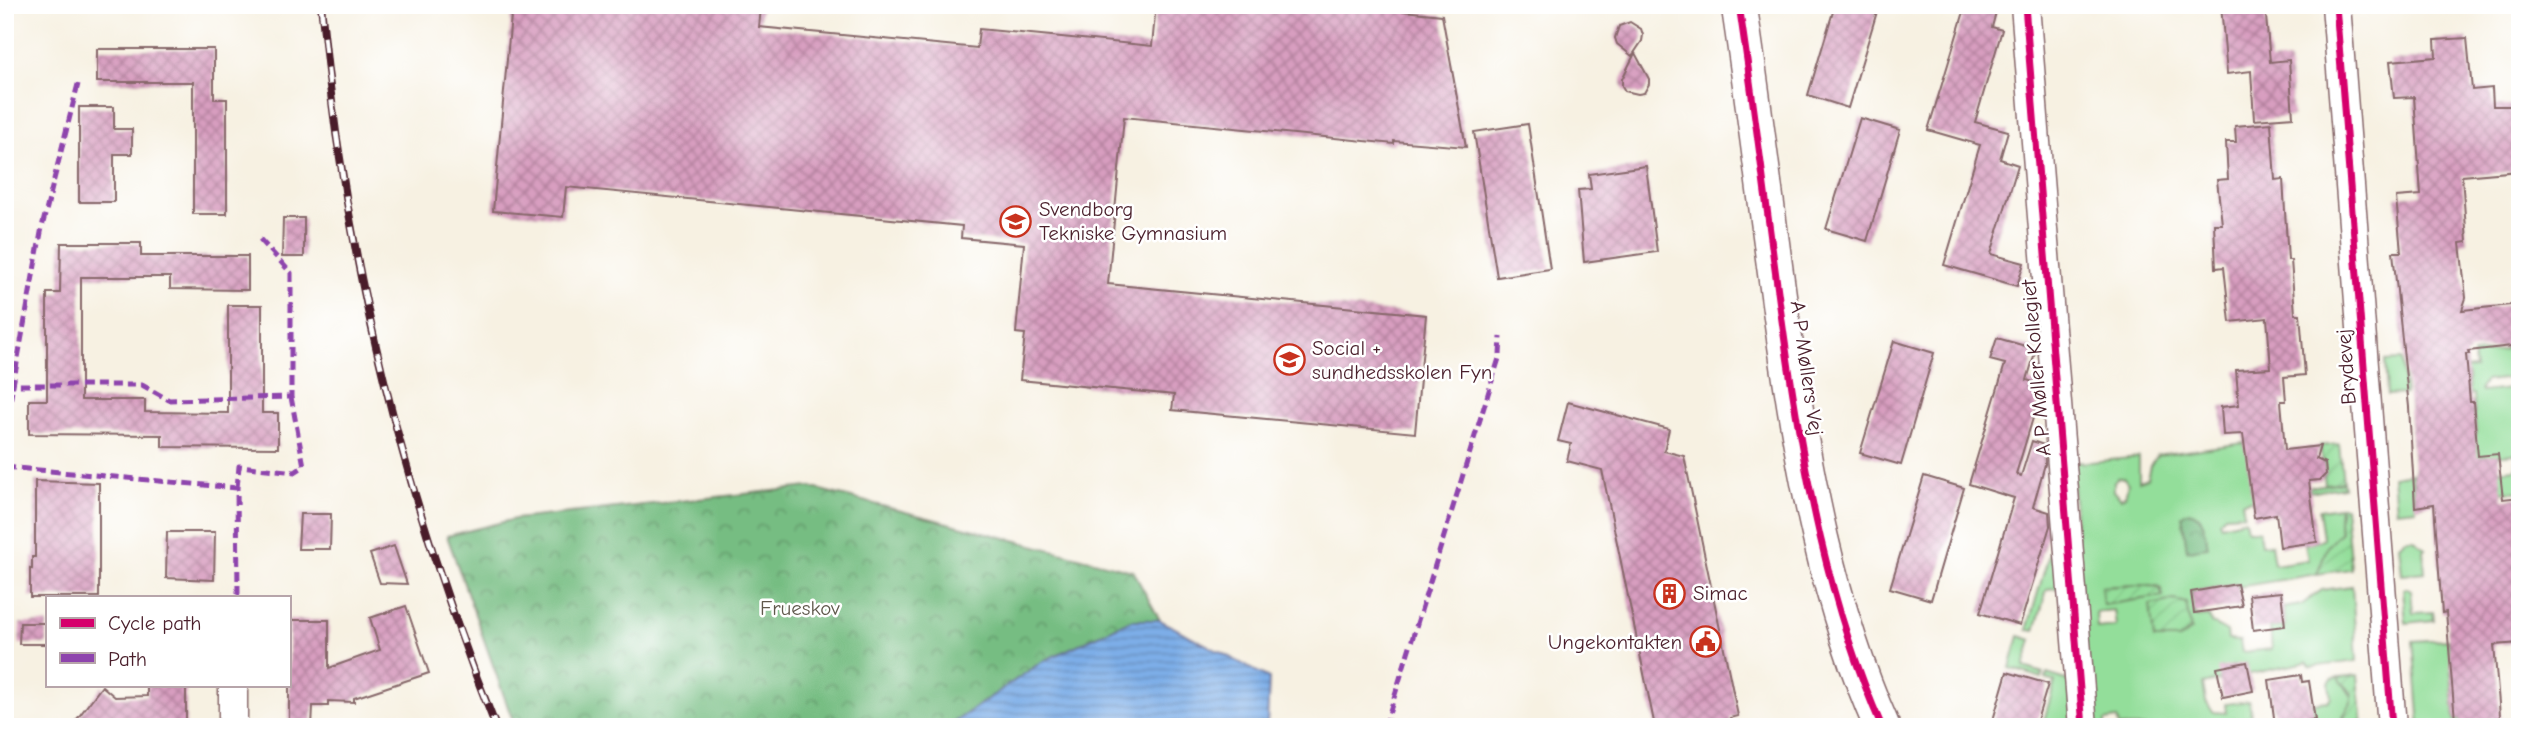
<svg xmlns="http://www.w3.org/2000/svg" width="2525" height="732" font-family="'Comic Neue',sans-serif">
<defs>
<pattern id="forest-crowns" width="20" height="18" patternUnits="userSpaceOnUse" patternTransform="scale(1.75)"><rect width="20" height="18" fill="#76bd82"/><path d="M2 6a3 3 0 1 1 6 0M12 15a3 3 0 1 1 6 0" fill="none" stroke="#63996b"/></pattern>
<pattern id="garden-furrows" width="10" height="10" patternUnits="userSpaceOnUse" patternTransform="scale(1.75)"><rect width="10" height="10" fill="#93de9a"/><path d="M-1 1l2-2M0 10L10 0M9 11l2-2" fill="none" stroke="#80be85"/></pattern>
<pattern id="water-rules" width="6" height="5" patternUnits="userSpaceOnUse" patternTransform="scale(1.75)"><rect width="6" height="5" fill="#7daee8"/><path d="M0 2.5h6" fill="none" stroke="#688dbc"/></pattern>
<pattern id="building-cross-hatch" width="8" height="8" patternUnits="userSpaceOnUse" patternTransform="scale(1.75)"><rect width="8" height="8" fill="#d89ec0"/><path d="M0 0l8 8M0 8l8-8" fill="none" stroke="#b1809c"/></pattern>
</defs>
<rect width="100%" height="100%" fill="#fff"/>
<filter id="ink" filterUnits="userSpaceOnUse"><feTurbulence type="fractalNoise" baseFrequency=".0143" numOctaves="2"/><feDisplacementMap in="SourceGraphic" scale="14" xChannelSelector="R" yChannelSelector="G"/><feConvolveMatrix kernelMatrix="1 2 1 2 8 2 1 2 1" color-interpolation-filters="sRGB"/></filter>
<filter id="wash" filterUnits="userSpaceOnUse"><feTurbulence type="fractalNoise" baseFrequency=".00686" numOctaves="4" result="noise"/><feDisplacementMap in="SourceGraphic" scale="28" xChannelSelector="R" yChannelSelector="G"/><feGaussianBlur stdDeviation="1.57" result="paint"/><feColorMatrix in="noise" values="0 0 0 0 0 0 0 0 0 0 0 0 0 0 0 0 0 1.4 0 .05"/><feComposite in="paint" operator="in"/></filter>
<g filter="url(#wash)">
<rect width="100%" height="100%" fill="#f7f1e2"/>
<!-- grass -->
<path fill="#93de9a" stroke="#6e7e62" stroke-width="2" fill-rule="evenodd" d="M2520 345V377L2486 381 2480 389 2481 392 2520 388V492L2494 491 2484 472 2515 469 2517 464 2516 454 2447 459V438L2476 435 2473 394H2469L2468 375 2464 369 2475 368 2473 354 2505 350V346Z
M2402 360 2405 394 2387 395 2385 361Z
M2244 443 2258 495 2343 482 2344 487 2242 501 2244 514 2225 515 2219 521 2221 525 2245 519 2247 530H2259L2261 545 2271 544 2274 565 2308 560 2305 543 2320 541 2323 538 2319 510 2340 507 2339 523 2341 532 2328 545 2317 574 2238 587 2236 584 2191 592 2196 617 2209 616 2211 623 2227 632 2228 640 2240 641 2242 652 2272 649 2270 628 2285 626 2283 608 2301 605 2322 590 2352 586 2357 661 2311 667 2307 662 2203 684 2206 702 2213 712 2226 713 2225 704 2249 701 2252 722 2256 726 2314 720 2312 703 2328 701 2331 698 2329 683 2332 679 2339 677 2352 697V702L2343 716V727H2170L2164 725 2160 727H2119L2117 719 2105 721V727H2091L2071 462 2081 461V463L2139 457V481L2147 478 2150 466 2157 455ZM2118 477 2124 478 2128 484 2125 496 2121 498 2114 491V482ZM2139 585 2157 586 2161 589 2163 596 2103 604 2102 587ZM2114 610 2116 626 2097 628 2096 612Z
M2412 473 2416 509 2396 511 2393 476Z
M2059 520 2064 587 2047 589 2035 631 2027 630Z
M2406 539H2414L2425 548 2423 550 2425 572 2402 574 2399 545Z
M2407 588 2411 590 2413 613 2433 612 2434 620 2406 623 2403 589Z
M2019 636 2032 640 2024 667 2043 673 2042 678 2010 668Z
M2448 639 2450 652 2458 671H2451L2455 720H2461L2462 727H2420L2413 641Z
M2047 674 2070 681 2074 727H2042L2055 682 2046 679Z"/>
<!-- forest -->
<path fill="url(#forest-crowns)" stroke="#606e56" stroke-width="2" d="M809 487 1133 571 1160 620H1131L1043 661 947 727H515L447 536 515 519Z
M2189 511C2206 517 2205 530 2208 547L2187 550 2182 515Z"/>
<!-- garden -->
<path fill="url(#garden-furrows)" stroke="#6e7e62" stroke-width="2" d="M2339 444 2343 482 2325 484 2324 476 2326 473 2325 463 2322 461 2320 446Z
M2340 507H2345L2351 569 2317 574 2328 545 2341 532 2339 523Z
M2139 585 2159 587 2163 596 2103 605 2101 587Z
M2174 600 2186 603 2191 630 2179 639H2154L2150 605Z
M2358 675 2363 727H2343C2342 711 2352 708 2352 697 2352 688 2342 686 2339 677Z"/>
<!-- water -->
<path fill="url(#water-rules)" stroke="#64668a" stroke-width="2" d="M1131 620H1160L1269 678 1267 727H947L1043 661Z"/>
<g id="blocks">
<!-- building -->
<path fill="url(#building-cross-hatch)" d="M512 5H731L761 8 759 27 977 48 979 29 1152 46 1156 5H1344L1442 15 1466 147 1394 141V144L1124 117 1108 284 1426 315 1415 433 1172 410 1174 395 1020 380 1025 334 1016 333 1024 244 961 238 962 226 566 187 563 217 493 211Z
M1835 5H1879L1848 108 1808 95Z
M1966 5H1998L1992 27 2002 30 1975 122 2008 131 2000 159 2018 165 1991 254 2024 263 2017 286 1944 265 1980 145 1928 130Z
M2221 5H2265L2270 62 2289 60 2293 117 2254 120 2251 71 2227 74Z
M1630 22 1641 29 1643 35 1642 41 1632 56 1617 44 1615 38 1619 26Z
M2467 38 2472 90 2492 88 2493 106H2514L2519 171 2462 176 2467 242 2460 243 2466 298 2462 310 2520 304V345L2468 351 2469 354H2466L2470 402H2473L2478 456 2498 454 2503 499 2520 497V643L2494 645 2501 727H2462L2461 720H2455L2446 612 2442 613 2434 504 2415 507 2409 407 2393 252H2401L2396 197 2421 195 2414 97 2394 98 2390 61 2436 57 2435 40Z
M97 49H214V99H227V214H193V82H97Z
M1635 53 1649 79V84L1644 93 1638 94 1625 91 1622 86V79Z
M79 107H114V129H132V154H114V202H79Z
M1860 118 1900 130 1867 241 1826 229Z
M2271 123 2275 180 2283 179 2288 260H2291L2295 314H2300L2305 375 2284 377 2286 401H2281L2285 450 2320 446 2316 459 2325 463 2326 474 2320 480 2309 481 2317 542 2280 547 2276 514 2254 518 2243 434 2223 435 2221 407 2239 405 2236 370 2271 368 2267 318 2230 322 2224 267 2216 268 2214 224H2222L2217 180 2228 179 2226 142H2236L2235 126Z
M1528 124 1550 269 1497 277 1474 132Z
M1646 166 1657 252 1584 262 1578 190 1591 189 1589 174Z
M283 218H304V257H282Z
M61 243H141V256H248V290L170 289V277H81V400H145V412L228 413V305H262V413H278V448L162 447V435L29 434V400H47V293H60Z
M1997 338 2036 349 2027 380 2039 384 2040 395 2016 474 2021 476 2032 441 2044 445 2045 464 2033 507 2049 512 2050 526 2020 625 1980 613 2014 498 1969 484 2005 364 1990 360Z
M1894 341 1934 353 1901 465 1860 453Z
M1568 402 1669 429 1664 451 1684 456 1738 716 1730 718 1732 727H1655L1602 470 1567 461 1571 444 1558 441Z
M1924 476 1964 488 1931 600 1890 588Z
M35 481 99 483V597H30V568L32 569V557H35Z
M300 514H331L330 549H298Z
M167 532H215L214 580 166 578Z
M394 546 407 584 380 583 370 554Z
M2237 584 2242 606 2194 613 2191 592Z
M2281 592 2285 626 2253 630 2249 595Z
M406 606 429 673 354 698V702L328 701V706H313L312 727H289V620H329V668L380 650 370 618Z
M20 623H47V644H19Z
M2247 662 2253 691 2223 697 2217 668Z
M2007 672 2048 684 2035 727H1991Z
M2301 675 2302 682 2309 681 2315 720 2275 725 2269 680Z
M147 685H186V727H71L102 686 115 697 147 696Z"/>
</g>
</g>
<g filter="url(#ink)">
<use href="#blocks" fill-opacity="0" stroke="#87686b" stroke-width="2"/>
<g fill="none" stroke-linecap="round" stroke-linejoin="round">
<defs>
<path id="minor" d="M2025 5 2083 727
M2336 5 2392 727
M233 727V685"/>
<path id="tertiary" d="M1739 5C1756 117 1769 230 1785 342 1804 473 1828 605 1882 727"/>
</defs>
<!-- minor casing -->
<use href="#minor" stroke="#87686b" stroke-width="31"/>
<!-- tertiary casing -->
<use href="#tertiary" stroke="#87686b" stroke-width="38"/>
<!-- minor -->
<use href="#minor" stroke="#fff" stroke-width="28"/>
<!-- tertiary -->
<use href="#tertiary" stroke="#fff" stroke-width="35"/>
<defs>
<path id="rail" d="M321 5C344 253 403 496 496 727"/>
</defs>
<!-- rail casing -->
<use href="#rail" stroke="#4a1f2b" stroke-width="8"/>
<!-- rail -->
<use href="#rail" stroke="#fff" stroke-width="5" stroke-dasharray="16" stroke-linecap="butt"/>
<!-- quiet -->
<path stroke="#8e44ad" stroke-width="5" stroke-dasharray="10 5" stroke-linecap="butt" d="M78 84 42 227 13 385H142L169 400 291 397V273L257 236
M5 431 13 385
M5 467 237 488 238 593 236 597
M237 488 239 466 295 472 304 466 291 397
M1385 727 1500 355 1501 337"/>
<defs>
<path id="cycleway" d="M1739 5C1756 117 1769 230 1785 342 1804 473 1828 605 1882 727
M2025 5 2083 727
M2336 5 2392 727"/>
</defs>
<!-- cycleway casing -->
<use href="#cycleway" stroke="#fff" stroke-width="11"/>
<!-- cycleway -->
<use href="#cycleway" stroke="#d6006c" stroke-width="7"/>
</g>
</g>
<!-- icons -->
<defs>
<symbol id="university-ring" viewBox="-11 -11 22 22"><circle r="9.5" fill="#fff" stroke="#c8321e" stroke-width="1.5"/><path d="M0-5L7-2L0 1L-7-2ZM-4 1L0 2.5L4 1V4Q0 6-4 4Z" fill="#c8321e"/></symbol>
<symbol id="school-ring" viewBox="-11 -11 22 22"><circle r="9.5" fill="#fff" stroke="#c8321e" stroke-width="1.5"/><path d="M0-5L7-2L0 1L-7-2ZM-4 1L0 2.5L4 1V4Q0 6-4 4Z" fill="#c8321e"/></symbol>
<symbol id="building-ring" viewBox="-11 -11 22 22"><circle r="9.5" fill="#fff" stroke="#c8321e" stroke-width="1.5"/><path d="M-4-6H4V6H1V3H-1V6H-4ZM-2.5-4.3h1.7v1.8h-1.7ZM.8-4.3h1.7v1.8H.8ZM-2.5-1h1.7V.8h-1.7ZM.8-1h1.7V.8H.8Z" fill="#c8321e"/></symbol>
<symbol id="civic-ring" viewBox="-11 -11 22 22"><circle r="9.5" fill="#fff" stroke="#c8321e" stroke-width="1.5"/><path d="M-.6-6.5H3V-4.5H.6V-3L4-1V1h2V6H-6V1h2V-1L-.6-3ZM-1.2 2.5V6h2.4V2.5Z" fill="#c8321e"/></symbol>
</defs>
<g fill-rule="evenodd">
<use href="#university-ring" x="998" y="204" width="35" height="35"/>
<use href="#school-ring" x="1272" y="342" width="35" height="35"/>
<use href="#building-ring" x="1652" y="576" width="35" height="35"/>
<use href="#civic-ring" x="1688" y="624" width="35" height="35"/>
</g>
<g text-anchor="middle" stroke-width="5" stroke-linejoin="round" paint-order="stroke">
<!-- poi labels -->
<g font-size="21" fill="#4a1f2b" stroke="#fff" text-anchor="start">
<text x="1039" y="216">Svendborg<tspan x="1039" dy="24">Tekniske Gymnasium</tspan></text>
<text x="1312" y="355">Social +<tspan x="1312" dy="24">sundhedsskolen Fyn</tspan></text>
<text x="1693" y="600">Simac</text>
<text x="1682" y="649" text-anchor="end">Ungekontakten</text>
</g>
<!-- street labels -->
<g font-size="21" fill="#4a1f2b" stroke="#fff">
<text transform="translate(2346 367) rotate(-94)" y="7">Brydevej</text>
<text transform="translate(1807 368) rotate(82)" y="7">A P Møllers Vej</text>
<text transform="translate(2036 368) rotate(-95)" y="7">A P Møller Kollegiet</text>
</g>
<!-- park labels -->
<g font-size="21" fill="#60584c" stroke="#fff">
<text x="800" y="615">Frueskov</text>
</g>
</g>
<!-- margin -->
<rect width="2525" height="732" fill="none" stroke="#fff" stroke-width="28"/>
<!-- legend -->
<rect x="46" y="596" width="245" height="91" fill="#ffffff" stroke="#b7a5aa" stroke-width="2"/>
<rect x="60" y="618" width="35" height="10" fill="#d6006c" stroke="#b7a5aa" stroke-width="2"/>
<text x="108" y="630" font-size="21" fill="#4a1f2b">Cycle path</text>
<rect x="60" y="653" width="35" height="10" fill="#8e44ad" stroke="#b7a5aa" stroke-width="2"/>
<text x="108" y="666" font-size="21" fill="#4a1f2b">Path</text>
</svg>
